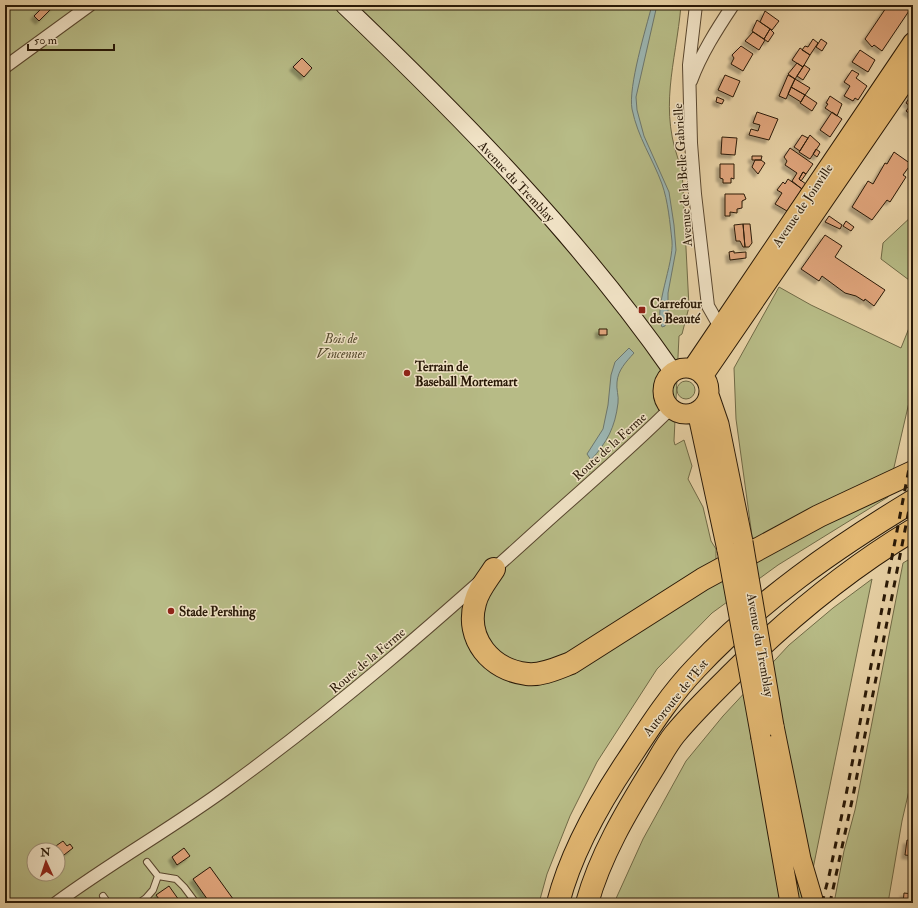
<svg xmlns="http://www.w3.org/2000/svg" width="918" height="908" font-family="'IM FELL Double Pica',serif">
<defs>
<filter id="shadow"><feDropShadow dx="-3.5" dy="3.5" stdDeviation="1" flood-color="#0004"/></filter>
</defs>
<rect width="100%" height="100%" fill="#e8d2a6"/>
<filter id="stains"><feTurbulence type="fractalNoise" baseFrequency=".005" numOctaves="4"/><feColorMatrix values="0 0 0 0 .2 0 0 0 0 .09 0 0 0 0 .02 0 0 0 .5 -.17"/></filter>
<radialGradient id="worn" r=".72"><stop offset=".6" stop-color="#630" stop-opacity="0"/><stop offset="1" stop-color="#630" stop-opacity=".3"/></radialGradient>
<!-- green -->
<path fill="#b7bb86" stroke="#706a46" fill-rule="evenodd" d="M5 5H681C676 64 657 110 682 169L689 307 682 334 679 336 674 441 675 445 684 440 692 466 688 479 703 507 711 541 716 549V569L792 538 889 493 888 497 778 565 712 613 657 669 597 762 570 816 547 874 539 903H5ZM34 850H58V874H34Z
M913 215V283L881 259 883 243Z
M779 287 811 305 901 348 913 318V385L892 476 755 541 752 536 736 419 734 368Z
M677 390a9 9 0 1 1 18 0a9 9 0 1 1-18 0Z
M913 557V773L902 821 888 903H834L844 851 855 810 903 563Z
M872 579 806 903H614L643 839 686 761 723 716 789 645 833 608Z"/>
<!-- water -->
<path fill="#9bb5b1" stroke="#6d776d" d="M652 5H657L636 97 637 110 644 136 669 192 674 225 676 250 668 293V315L665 326 662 327C653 309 674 264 672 241 670 223 668 201 662 184 652 157 638 138 632 109 628 87 646 28 652 5Z
M629 348 634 353C626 362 618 370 617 382 616 389 619 396 618 403 615 428 607 442 591 460L587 454 603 429 608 405 611 375 615 362Z"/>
<!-- building -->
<path fill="#e0a57b" stroke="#291907" filter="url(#shadow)" d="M45 5H55L39 21 34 16Z
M888 5H913L882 51 874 45 872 47 865 39Z
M765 11 779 21 772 30 760 22Z
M757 20 770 29 764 39 752 31Z
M770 29 774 33 768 42 764 39Z
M753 32 765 40 759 50 745 41Z
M813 39 818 43 810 55 802 50 805 46 808 47Z
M821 39 827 43 822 51 816 47Z
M741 46 753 54 743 71 731 64 734 58 732 55Z
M800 48 810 55 803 67 792 60Z
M860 50 875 60 868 72 852 62Z
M302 58 312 68 304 77 293 67Z
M797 63 803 67 795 79 788 74Z
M804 65 810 69 803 80 797 76Z
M852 70 859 74 856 78 867 86 858 100 855 98 853 101 844 96 850 86 844 82Z
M725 75 740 81 733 97 718 90Z
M788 75 795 79 786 99 779 96Z
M795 79 810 88 805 95 791 87Z
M791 87 805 95 801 102 788 94Z
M913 92V108L906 103Z
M805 95 817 103 812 111 800 103Z
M830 96 842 104 837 116 825 108 828 104 826 103Z
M717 97 724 100 722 104 716 102Z
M910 106 913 108V116L906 111Z
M757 112 778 119 769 140 749 135 751 129 758 131 760 125 753 123Z
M832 112 842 119 830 137 820 130Z
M802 135 808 138 800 151 794 147Z
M810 135 820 144 810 159 799 152Z
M722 137 737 138 735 155 721 154Z
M790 148 813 164 806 174 803 172 799 179 806 184 802 189 792 181 797 173 785 165 787 161 784 157Z
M816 149 820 152 817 157 813 154Z
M894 152 911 164 903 175 906 177 890 202 887 200 872 220 852 207 868 181 873 184 885 163 887 164Z
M752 156H762L761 160H752Z
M755 160H761L765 163 758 174 752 167Z
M720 164H734V179L731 178V183H723V179L720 178Z
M803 172 806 174 801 181 799 179Z
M788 179 802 189 787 211 775 204 782 193 777 190 783 182 785 184Z
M725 194H744L746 199 742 201V208L737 209V213L730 212V216H725Z
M829 216 842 225 840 229 825 222Z
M846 221 854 227 851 231 843 226Z
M743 224H750L752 243 749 247H745Z
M743 224 745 247H743L740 241H736L734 225Z
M825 235 842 246 835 257 885 290 874 306 865 299 864 301 856 296 845 293 822 276 819 281 801 269Z
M734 251V253L746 252V258L730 260 729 252Z
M599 329H607V335H599Z
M907 840 913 841V856L905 855Z
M63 841 67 846 70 844 73 848 60 858 58 850 53 848Z
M184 848 190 856 177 865 172 857Z
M210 867 236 903H210L193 879Z
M169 886 181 903H162L156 895Z
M904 893 913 894V903H903Z"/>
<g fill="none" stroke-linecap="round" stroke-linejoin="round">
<defs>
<path id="lane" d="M147 862 158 876 176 879 184 887 196 903
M103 896 108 903
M139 903 146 898
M150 903 146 898 153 890 158 876"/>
<path id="street" d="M696 5 689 65 691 143 695 194 708 306 716 320 726 330
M5 67 90 5
M691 81C701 54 717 29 733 5
M56 903C113 861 174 827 231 785 337 708 436 622 533 534 579 492 627 452 671 408"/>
<path id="secondary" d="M344 5C463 119 579 237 673 372"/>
<path id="primary" d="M663 391a23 23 0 1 1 46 0a23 23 0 1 1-46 0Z
M692 369 913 42
M703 376 913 70
M709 395 719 424 743 542
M697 411 727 550
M774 726 801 859 814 903
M761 738 790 903"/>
<path id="highway" d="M494 569C487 580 478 590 475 603 465 639 491 670 527 674 541 676 558 668 571 663L703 579 819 516 913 472
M558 903C571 852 599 803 628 760 649 728 670 695 696 668 759 601 835 548 913 501
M587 903C600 856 626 812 652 770 659 759 666 745 675 734 694 711 716 690 737 669 791 616 848 569 913 530"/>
</defs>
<!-- lane casing -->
<use href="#lane" stroke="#59472f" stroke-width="8"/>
<!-- street casing -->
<use href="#street" stroke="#59472f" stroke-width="14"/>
<!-- secondary casing -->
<use href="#secondary" stroke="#291907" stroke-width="19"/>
<!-- primary casing -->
<use href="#primary" stroke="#291907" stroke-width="21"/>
<!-- highway casing -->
<use href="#highway" stroke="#291907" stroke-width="24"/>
<!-- lane -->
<use href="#lane" stroke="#f0e2c5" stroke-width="6"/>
<!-- street -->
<use href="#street" stroke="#f0e2c5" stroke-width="12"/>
<!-- secondary -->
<use href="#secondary" stroke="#f0e2c5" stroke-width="17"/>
<!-- primary -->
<use href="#primary" stroke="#e4b973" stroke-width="19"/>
<!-- highway -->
<use href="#highway" stroke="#e4b973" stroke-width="22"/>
<!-- rail -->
<path stroke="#291907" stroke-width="3" stroke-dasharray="7 7" stroke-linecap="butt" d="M822 903 829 876 846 795 913 448
M830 903 853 796 913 489"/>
<defs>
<path id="primary-bridge" d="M743 542 774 726
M727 550 761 738"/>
</defs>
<!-- primary-bridge casing -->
<use href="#primary-bridge" stroke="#291907" stroke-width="21" stroke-linecap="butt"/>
<!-- primary-bridge -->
<use href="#primary-bridge" stroke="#e4b973" stroke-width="19"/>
</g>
<!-- markers -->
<g fill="#8f2418" stroke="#f0e2c5" stroke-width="1.5">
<rect x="638" y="306" width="8" height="8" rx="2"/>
<circle cx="407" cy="373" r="4"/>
<circle cx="171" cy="611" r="4"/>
</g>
<g text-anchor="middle" stroke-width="3" stroke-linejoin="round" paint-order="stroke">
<!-- street labels -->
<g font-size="13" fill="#291907" stroke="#f0e2c5">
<text transform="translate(682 175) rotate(-94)" y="5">Avenue de la Belle Gabrielle</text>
<text transform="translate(517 181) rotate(47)" y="5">Avenue du Tremblay</text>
<text transform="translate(802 205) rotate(-56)" y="5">Avenue de Joinville</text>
<text transform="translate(609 446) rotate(-42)" y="5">Route de la Ferme</text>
<text transform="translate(761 645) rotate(80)" y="5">Avenue du Tremblay</text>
<text transform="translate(367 660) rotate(-40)" y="5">Route de la Ferme</text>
<text transform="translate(675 697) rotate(-51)" y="5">Autoroute de l’Est</text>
</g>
<!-- poi labels -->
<g font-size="13" font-weight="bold" fill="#291907" stroke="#f0e2c5" text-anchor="start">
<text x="650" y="308">Carrefour<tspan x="650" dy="15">de Beauté</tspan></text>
<text x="415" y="371">Terrain de<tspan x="415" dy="15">Baseball Mortemart</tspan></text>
<text x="179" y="616">Stade Pershing</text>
</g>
<!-- park labels -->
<g font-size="13" font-style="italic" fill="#544a2d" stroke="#f0e2c5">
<text x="341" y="343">Bois de<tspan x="341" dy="15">Vincennes</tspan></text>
</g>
</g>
<!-- margin -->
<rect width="918" height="908" fill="none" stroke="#e8d2a6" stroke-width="20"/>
<rect x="6" y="6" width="906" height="896" fill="none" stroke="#291907" stroke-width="2"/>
<rect x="10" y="10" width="898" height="888" fill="none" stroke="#291907"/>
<!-- north arrow -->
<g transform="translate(46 862) rotate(357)"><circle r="19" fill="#f0e2c5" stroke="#a09279"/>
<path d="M0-3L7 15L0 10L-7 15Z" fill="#8f2418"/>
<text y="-6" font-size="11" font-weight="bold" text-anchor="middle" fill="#291907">N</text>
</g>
<!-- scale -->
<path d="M28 44v6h86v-6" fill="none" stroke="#291907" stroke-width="2"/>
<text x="34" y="44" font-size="12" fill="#291907" stroke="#f0e2c5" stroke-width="3" paint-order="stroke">50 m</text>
<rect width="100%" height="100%" filter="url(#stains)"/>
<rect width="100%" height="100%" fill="url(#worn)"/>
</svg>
